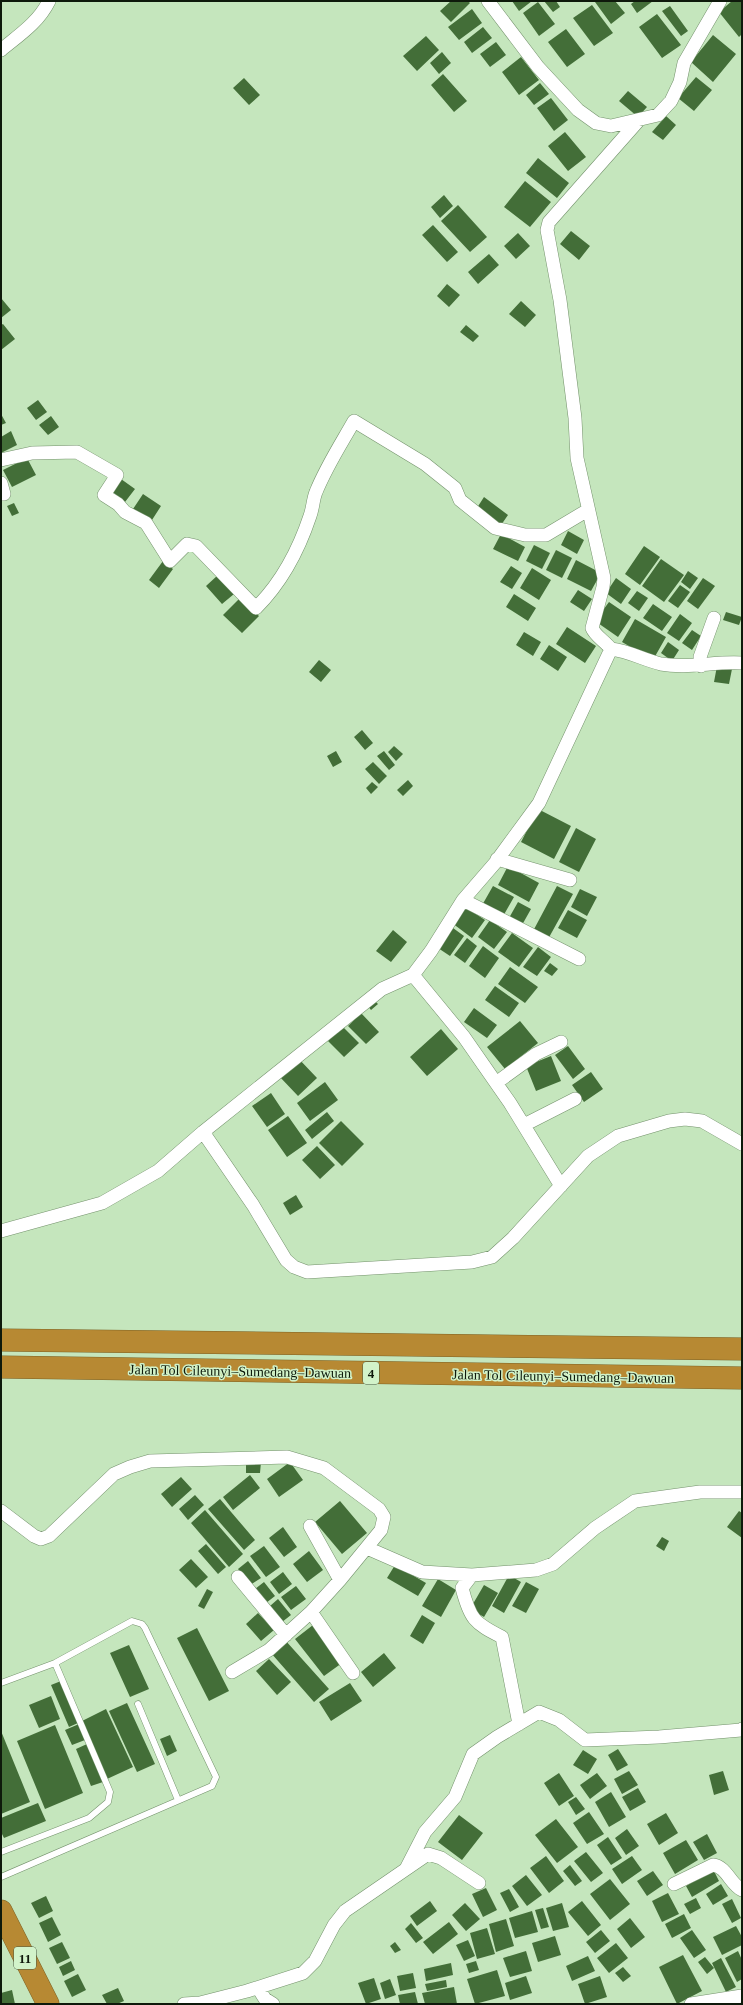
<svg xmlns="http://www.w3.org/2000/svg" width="743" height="2005" font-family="Georgia,serif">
<rect width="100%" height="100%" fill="#c5e6bd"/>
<!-- building -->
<path fill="#436e38" d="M451 1H468L470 3 451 22 440 11Z
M512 1H532L519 11Z
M544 1H556L560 7 553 12Z
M597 1H615L625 13 611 24 595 2Z
M635 1H653L637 13 631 4Z
M732 1H742V34L739 37 719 12Z
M538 2 555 24 539 36 523 13Z
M592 5 613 33 594 46 573 18Z
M670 6 688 31 681 36 662 11Z
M472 9 482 23 459 40 448 27Z
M657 14 681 45 662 58 639 27Z
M483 27 492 38 472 53 464 42Z
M566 29 585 54 567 67 548 42Z
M713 35 736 54 713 82 691 62Z
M426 36 439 50 417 71 403 56Z
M496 42 506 55 490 67 480 54Z
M442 52 451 63 439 74 430 63Z
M521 57 539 80 519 95 502 72Z
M443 74 467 101 454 112 431 85Z
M696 77 712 90 694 111 678 98Z
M244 78 260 95 249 105 233 88Z
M540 83 549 94 534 105 526 95Z
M628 91 647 107 638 117 619 101Z
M551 98 568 120 554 131 537 108Z
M666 116 676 125 663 140 652 132Z
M565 132 586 157 568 171 548 146Z
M538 158 569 183 557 198 526 173Z
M525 181 551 202 530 227 504 207Z
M444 195 453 206 440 218 431 207Z
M458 205 487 237 470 252 441 221Z
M433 225 458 252 447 262 422 235Z
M571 231 590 246 579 260 560 244Z
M518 233 530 246 516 259 504 246Z
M489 254 499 265 478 284 468 272Z
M447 284 460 295 449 307 437 296Z
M1 298 11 310 1 318Z
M521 301 536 315 525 327 509 314Z
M3 324 15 339 1 350V325Z
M466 325 479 336 473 342 460 332Z
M38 400 47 412 36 420 27 408Z
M1 414 6 423 1 425Z
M51 416 59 427 48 435 39 425Z
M11 431 17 445 1 453V437Z
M27 458 36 475 12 487 3 470Z
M121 479 135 489 125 502 111 491Z
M143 494 161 506 152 520 133 509Z
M484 497 508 515 499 528 475 511Z
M14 503 19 513 12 516 7 506Z
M568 531 584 540 577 554 561 545Z
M501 534 525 547 518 561 493 549Z
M534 545 550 553 542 569 526 561Z
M644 546 660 557 640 585 625 574Z
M556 550 572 558 562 578 546 570Z
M661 559 684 575 664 602 642 586Z
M576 560 601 573 591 591 567 579Z
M163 561 173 569 159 588 149 580Z
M511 566 522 573 512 589 500 582Z
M532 568 551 580 539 600 520 588Z
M688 571 698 578 690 589 681 582Z
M218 575 234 594 222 604 206 586Z
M616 578 631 589 621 604 606 593Z
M703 578 715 586 698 609 687 601Z
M680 585 690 592 678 608 668 601Z
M578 590 592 599 584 611 570 602Z
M637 591 648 598 639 611 628 603Z
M514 594 536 608 528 621 506 607Z
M240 598 259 616 242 633 223 615Z
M609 602 631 617 618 637 595 621Z
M653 604 672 617 662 631 643 618Z
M726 612 742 617 739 625 723 620Z
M680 614 692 623 679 641 667 633Z
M635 619 666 637 653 660 622 642Z
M567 627 596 646 585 663 556 644Z
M692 630 701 636 692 650 682 643Z
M524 632 541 642 533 656 516 645Z
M668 642 679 650 672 661 661 653Z
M549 645 567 657 558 671 540 659Z
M319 660 331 670 321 682 309 672Z
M717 666 732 669 729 684 714 682Z
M362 730 373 743 365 750 354 737Z
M394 746 403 754 396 761 388 752Z
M336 751 342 762 333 767 327 756Z
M384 751 395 765 389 770 377 756Z
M373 762 387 776 379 784 365 769Z
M408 780 413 786 403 796 397 790Z
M372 782 378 787 371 794 366 788Z
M538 809 571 826 554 859 521 842Z
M576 828 596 839 579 872 559 862Z
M508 866 539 883 529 902 498 885Z
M493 886 514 897 502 918 481 907Z
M557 886 573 894 547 941 532 933Z
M580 889 597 897 587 916 571 907Z
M518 902 531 909 522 925 509 918Z
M464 906 485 920 472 938 452 923Z
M568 910 587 920 577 938 558 928Z
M490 920 507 932 494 949 478 937Z
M453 928 464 936 450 956 438 948Z
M393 930 407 942 391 962 376 951Z
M512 933 533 948 519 967 498 952Z
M467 938 477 946 465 963 454 955Z
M483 946 499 958 485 978 469 966Z
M538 947 551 957 537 976 523 967Z
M550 963 558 969 552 976 544 971Z
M510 967 538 987 525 1003 498 984Z
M495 986 519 1003 509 1017 485 1000Z
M373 999 378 1004 371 1010 367 1005Z
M474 1008 497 1025 487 1038 464 1022Z
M361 1013 379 1032 366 1044 348 1026Z
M520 1021 538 1043 505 1069 487 1047Z
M343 1027 359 1043 344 1057 328 1041Z
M441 1029 458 1049 427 1076 410 1057Z
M568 1046 585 1069 573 1079 555 1055Z
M551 1056 561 1081 536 1091 526 1066Z
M298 1058 317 1078 298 1096 279 1076Z
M591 1072 603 1089 584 1102 572 1085Z
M325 1082 338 1100 310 1121 297 1103Z
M271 1093 285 1114 267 1127 252 1106Z
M327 1112 334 1121 312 1139 305 1130Z
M288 1116 307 1143 287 1157 268 1130Z
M341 1121 364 1144 342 1166 319 1143Z
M317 1146 335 1165 320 1179 302 1160Z
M296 1195 303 1207 290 1215 283 1203Z
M246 1462H261L260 1473H246Z
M290 1462 303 1480 279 1497 267 1479Z
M250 1475 260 1488 233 1510 223 1497Z
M181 1477 192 1489 172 1507 161 1494Z
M195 1495 204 1505 188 1520 179 1509Z
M220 1499 255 1540 244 1550 208 1509Z
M340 1501 367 1533 342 1554 315 1522Z
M205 1510 243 1554 229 1567 191 1523Z
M739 1511 742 1513V1538L727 1527Z
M283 1527 297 1547 284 1557 269 1538Z
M662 1537 669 1541 664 1551 656 1546Z
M206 1544 226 1567 218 1574 198 1551Z
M264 1546 280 1567 266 1577 250 1556Z
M309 1551 323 1570 307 1582 293 1564Z
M191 1559 208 1577 196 1588 179 1570Z
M248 1561 261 1578 250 1585 238 1569Z
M395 1565 426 1583 418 1596 387 1578Z
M283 1572 292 1584 279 1594 270 1582Z
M509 1575 521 1582 504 1613 492 1606Z
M438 1579 456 1590 441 1617 422 1606Z
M264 1582 275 1596 266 1603 255 1589Z
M526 1582 539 1589 526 1613 512 1606Z
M484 1585 498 1593 484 1617 470 1609Z
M296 1586 306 1599 291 1610 281 1597Z
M207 1589 213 1592 204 1609 198 1606Z
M278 1599 291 1615 282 1622 270 1606Z
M258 1613 274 1630 261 1641 246 1624Z
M422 1615 435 1623 423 1644 410 1636Z
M313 1625 342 1663 324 1676 295 1639Z
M197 1628 229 1691 209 1701 177 1638Z
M285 1640 329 1689 314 1702 271 1653Z
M129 1645 149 1689 130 1697 110 1653Z
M384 1653 396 1668 373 1687 361 1672Z
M269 1659 291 1682 277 1695 256 1671Z
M61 1681 78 1723 69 1727 51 1685Z
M350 1683 362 1701 331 1721 319 1702Z
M51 1696 60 1719 39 1728 29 1705Z
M127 1703 155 1764 137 1772 109 1711Z
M106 1709 133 1767 107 1779 82 1721Z
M79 1724 85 1740 72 1745 65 1730Z
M55 1725 83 1793 45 1809 17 1741Z
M1 1731 30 1802 1 1814Z
M170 1735 177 1751 167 1756 160 1739Z
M87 1744 103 1782 91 1786 76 1749Z
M618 1749 628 1765 617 1771 608 1755Z
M583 1750 597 1759 588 1774 573 1765Z
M629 1771 638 1785 622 1794 614 1779Z
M723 1771 729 1790 714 1795 709 1775Z
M559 1773 574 1796 559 1806 544 1783Z
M597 1773 607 1786 590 1799 580 1785Z
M638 1788 646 1802 630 1811 622 1797Z
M611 1792 626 1817 609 1827 595 1802Z
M576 1797 585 1809 576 1815 568 1802Z
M38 1803 46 1821 4 1838 1 1832V1818Z
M589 1812 604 1834 587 1844 573 1823Z
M666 1813 678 1833 659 1845 647 1824Z
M459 1815 483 1833 462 1860 438 1842Z
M556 1819 578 1847 557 1863 535 1835Z
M627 1829 639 1846 626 1855 615 1838Z
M707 1834 717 1853 704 1860 693 1842Z
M608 1837 622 1858 611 1865 597 1845Z
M686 1840 698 1860 675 1874 663 1853Z
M586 1852 603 1873 591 1882 574 1861Z
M546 1856 564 1881 549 1893 530 1868Z
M632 1856 642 1870 622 1884 612 1869Z
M570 1865 582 1881 575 1886 563 1871Z
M713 1869 719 1881 692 1897 686 1886Z
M653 1871 663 1885 647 1896 637 1881Z
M526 1875 542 1895 527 1906 512 1886Z
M610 1879 630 1904 610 1920 590 1894Z
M721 1884 728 1896 713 1905 706 1894Z
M486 1888 497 1910 483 1917 472 1894Z
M509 1889 519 1907 510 1912 500 1893Z
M668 1893 679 1914 662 1922 652 1901Z
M46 1896 53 1911 39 1918 31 1903Z
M696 1898 701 1908 690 1914 684 1904Z
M732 1899 741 1918 732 1923 722 1904Z
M430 1901 437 1911 417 1926 410 1916Z
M582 1901 601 1925 588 1936 568 1912Z
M465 1903 480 1919 466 1931 452 1915Z
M562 1903 569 1927 553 1931 546 1908Z
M543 1908 549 1927 541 1929 535 1910Z
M532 1911 538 1932 515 1938 509 1918Z
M684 1914 691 1928 672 1938 665 1924Z
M52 1917 61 1935 48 1942 39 1923Z
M630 1918 645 1937 631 1948 617 1929Z
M506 1919 514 1946 496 1952 489 1924Z
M449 1922 458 1934 433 1954 423 1942Z
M411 1923 423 1938 416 1943 405 1929Z
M736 1926 742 1937V1945L722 1955 713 1937Z
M487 1928 495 1954 477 1959 470 1933Z
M601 1930 610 1941 595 1953 586 1942Z
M692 1930 706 1950 694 1958 680 1938Z
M555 1936 561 1955 538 1962 532 1943Z
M468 1940 475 1956 464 1961 456 1945Z
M62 1942 70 1958 57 1964 49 1948Z
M395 1942 401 1950 395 1953 390 1946Z
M616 1943 628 1958 609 1973 597 1958Z
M526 1951 532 1971 510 1977 503 1958Z
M738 1951 742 1960V1979L737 1982 725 1958Z
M683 1955 702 1991 677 2004 659 1967Z
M588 1956 595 1971 572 1981 566 1966Z
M705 1957 714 1968 707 1974 698 1962Z
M721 1958 736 1987 726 1992 712 1963Z
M71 1961 75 1970 63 1976 59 1967Z
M476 1961 479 1970 469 1973 466 1964Z
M451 1963 453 1975 426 1981 424 1969Z
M623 1967 631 1976 623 1982 615 1973Z
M497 1970 505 1996 475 2004 467 1979Z
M413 1973 416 1988 400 1991 397 1976Z
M78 1974 86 1990 72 1997 64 1981Z
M526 1976 532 1993 510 2000 505 1983Z
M600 1976 607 1997 585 2004 578 1984Z
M374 1978 381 1999 366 2004 358 1983Z
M390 1979 396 1995 385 1999 380 1983Z
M446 1980 447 1987 427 1991 425 1984Z
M454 1987 457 2004H425L422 1993Z
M118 1988 124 2001 117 2004H107L102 1995Z
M12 1990 15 2004H1V1993Z
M415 1992 418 2004H400L398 1995Z"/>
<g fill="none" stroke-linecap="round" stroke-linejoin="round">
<defs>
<path id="lane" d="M1 1683 55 1663 132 1621 142 1624 145 1628 216 1777 212 1786 1 1877
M138 1704 178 1800
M1 1852 89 1818 108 1802 110 1792 55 1663"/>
<path id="street" d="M488 1 538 67 578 110 596 123 611 126 658 115 671 101 680 82 684 63 720 1
M1 50C19 35 38 23 49 1
M1 460 32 453 77 452 117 475 104 495 118 504 125 512 146 523 170 561 187 544 196 546 256 608C281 583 299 549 310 516 313 508 313 499 316 492 326 467 341 444 354 421L425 464 455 488 460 500 495 528 525 535H546L588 510
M1 483 4 494
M611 649C629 651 644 660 661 664 688 669 715 661 742 663
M701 666 700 657 714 618
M497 859 570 880
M463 900 579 959
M413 975 464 1037 510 1103 561 1186
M496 1083 536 1054 561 1042
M524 1125 575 1099
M203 1132 253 1205 286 1260 294 1267 307 1272 472 1262 492 1257 513 1238 588 1156 618 1136 669 1121 685 1119 702 1121 742 1144
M1 1231 102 1203 158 1171 203 1132 382 989 413 975 431 951 463 900 495 863 539 803 611 649C605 641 595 636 592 628L603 587 604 578 577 458 575 418 560 300 547 230 549 222 639 120
M1 1511 34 1536 41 1539 49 1536 114 1474 130 1467 150 1461 287 1457 324 1468 379 1509 384 1517 381 1530 340 1580 311 1612 269 1650 232 1672
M310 1526 340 1580
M367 1548 422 1572 472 1575 536 1570 553 1564 595 1528 635 1501 700 1492H742
M472 1575 462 1588C470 1619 474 1623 502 1637L519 1724
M238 1577 286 1635
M311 1612 353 1673
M407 1867 425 1832 455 1797 473 1754 497 1737 539 1712 559 1720 585 1740 659 1737 741 1730 742 1729
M674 1884 713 1865C727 1867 730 1884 742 1890
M258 1988 265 1999 273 2004
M184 2004 200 2003 247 1991 303 1973 315 1961 334 1925 345 1911 428 1854 441 1858 479 1883
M691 2004 742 1996"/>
<path id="highway" d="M1 1340 742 1349
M1 1367 742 1378
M1 1911 48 2004"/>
</defs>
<!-- lane casing -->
<use href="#lane" stroke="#74926c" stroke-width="7"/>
<!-- street casing -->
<use href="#street" stroke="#74926c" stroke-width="14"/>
<!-- highway casing -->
<use href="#highway" stroke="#7c6225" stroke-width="23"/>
<!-- lane -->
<use href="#lane" stroke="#fff" stroke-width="6"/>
<!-- street -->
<use href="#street" stroke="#fff" stroke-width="13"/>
<!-- highway -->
<use href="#highway" stroke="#b78933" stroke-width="22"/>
</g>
<g text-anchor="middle" stroke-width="3" stroke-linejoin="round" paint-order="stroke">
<!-- shield labels -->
<g fill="#d2f3ca" stroke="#495a44" stroke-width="1">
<rect x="363" y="1362" width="16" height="22" rx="3"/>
<rect x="14" y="1947" width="22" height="22" rx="3"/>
</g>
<g font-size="13" font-weight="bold" fill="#0e190b">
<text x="371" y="1378">4</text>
<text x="25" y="1963">11</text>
</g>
<!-- street labels -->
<g font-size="14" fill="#0e190b" stroke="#d2f3ca">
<text transform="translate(240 1371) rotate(1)" y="5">Jalan Tol Cileunyi–Sumedang–Dawuan</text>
<text transform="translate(563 1376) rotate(1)" y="5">Jalan Tol Cileunyi–Sumedang–Dawuan</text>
</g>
</g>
<!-- border -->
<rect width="743" height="2005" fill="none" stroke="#0e190b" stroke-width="4"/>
</svg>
